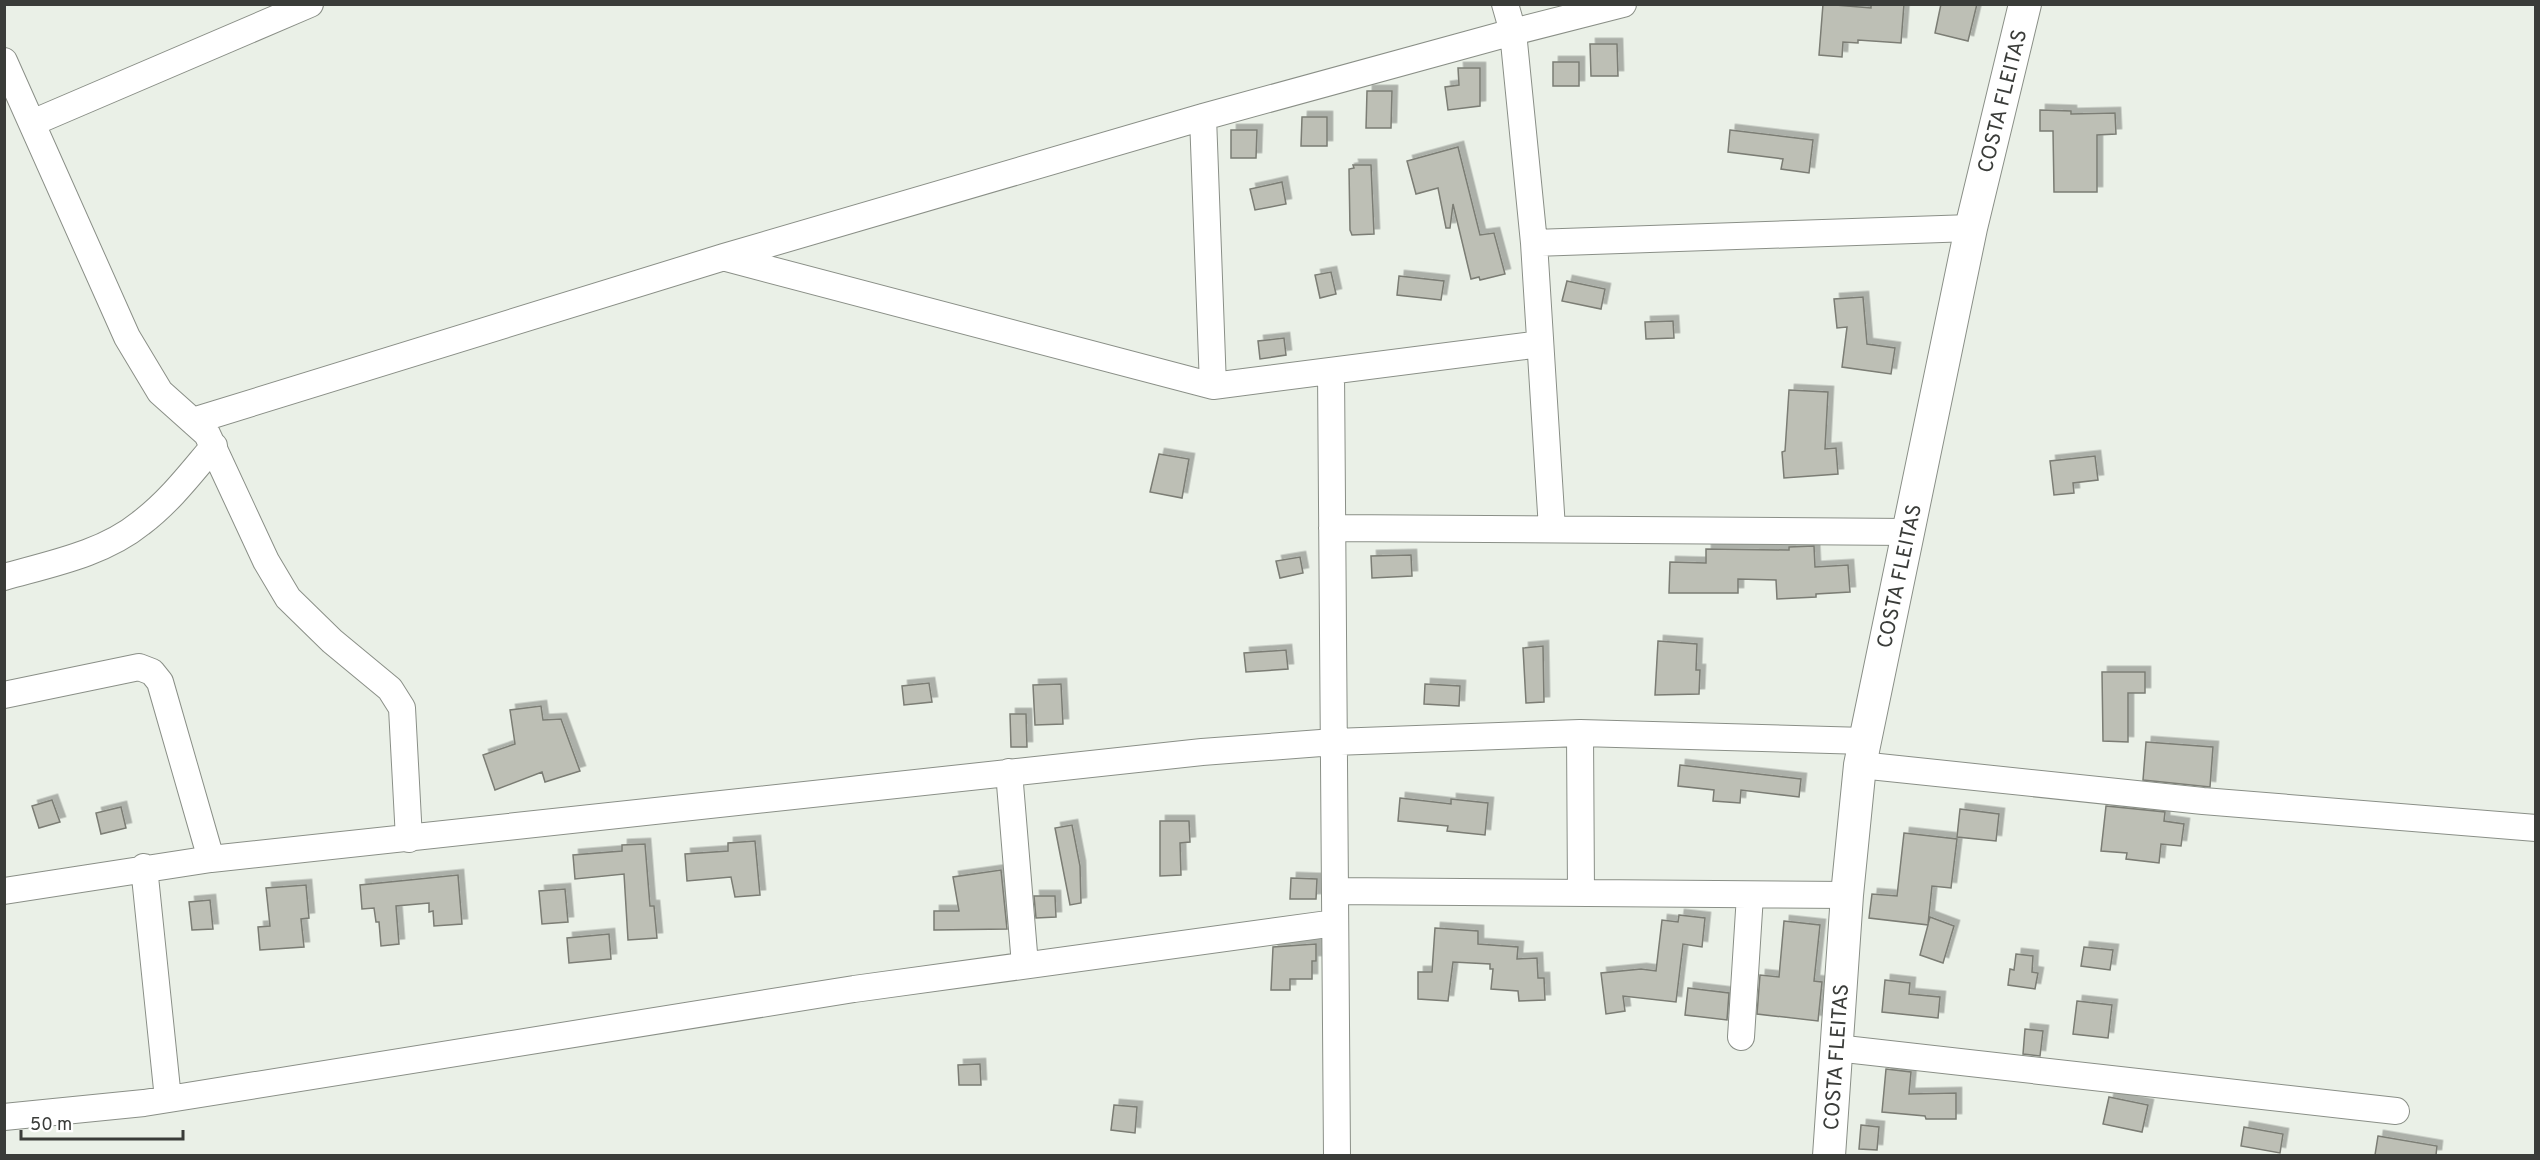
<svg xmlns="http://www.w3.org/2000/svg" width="2540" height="1160" font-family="Overpass,sans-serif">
<defs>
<filter id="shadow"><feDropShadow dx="5.5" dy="-5.5" stdDeviation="0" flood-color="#0004"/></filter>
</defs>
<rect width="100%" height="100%" fill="#eaf0e7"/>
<!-- building -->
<path fill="#bdbfb5" stroke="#7b7d74" stroke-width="1.5" filter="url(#shadow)" d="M1823 4 1871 8V4H1904L1901 43 1858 40V43L1843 42 1842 57 1819 55Z
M1941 4H1977L1968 41 1935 33Z
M1590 44H1617L1618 76H1591Z
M1553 62H1579V86H1553Z
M1458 68H1480V106L1448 110 1445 87 1459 85Z
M1367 91H1392L1391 128H1366Z
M2040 110 2071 111V114L2115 113 2116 134 2097 135V192H2054L2053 131H2040Z
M1302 117H1327V146H1301Z
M1231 130H1257L1256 158H1231Z
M1730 130 1813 140 1809 173 1781 169 1783 159 1728 152Z
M1458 147 1480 235 1494 233 1505 274 1480 280 1479 277 1471 279 1453 204 1450 228H1446L1438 188 1416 194 1407 161Z
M1353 165H1371L1374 234 1352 235 1350 230 1349 169 1354 168Z
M1282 182 1286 204 1255 210 1250 189Z
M1331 272 1336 294 1320 298 1315 275Z
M1399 276 1444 281 1441 300 1397 295Z
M1567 281 1605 289 1601 309 1562 301Z
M1863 297 1867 344 1895 348 1891 374 1842 367 1847 327 1837 328 1834 299Z
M1673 321 1674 338 1646 339 1645 322Z
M1284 338 1286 355 1260 359 1258 341Z
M1789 390 1828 392 1825 449 1836 448 1838 474 1784 478 1782 452 1785 451Z
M1159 454 1189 459 1182 498 1150 492Z
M2095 456 2098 480 2073 483 2074 493 2054 495 2050 461Z
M1814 546 1815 567 1848 565 1850 592 1816 594V597L1777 599 1776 580 1738 579V593H1669L1670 562 1706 563V549L1789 550V547Z
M1411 555 1412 576 1372 578 1371 556Z
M1300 557 1303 573 1280 578 1276 561Z
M1658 641 1697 644 1696 670H1700L1699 694 1655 695Z
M1543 646 1544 702 1526 703 1523 648Z
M1286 650 1288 669 1246 672 1244 653Z
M2102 672H2145V693H2128V742L2103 741Z
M929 683 932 702 904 705 902 686Z
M1061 684 1063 724 1035 725 1033 685Z
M1425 684 1460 686 1459 706 1424 704Z
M541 706 543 720 561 719 580 771 545 782 542 772 495 790 483 755 515 744 510 710Z
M1010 714H1026L1027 747H1011Z
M2146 742 2213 747 2210 787 2143 780Z
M1680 765 1801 779 1799 797 1741 790 1740 803 1713 801 1714 790 1678 786Z
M1400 798 1451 804V799L1488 803 1485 835 1447 831 1448 826 1398 821Z
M52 800 60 822 39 828 32 806Z
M2106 806 2165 812 2164 821 2184 824 2181 846 2161 844 2159 863 2126 859 2127 853 2101 851Z
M121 807 126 828 101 834 96 813Z
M1960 809 1999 814 1996 841 1957 837Z
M1160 821H1189L1190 842 1180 843 1181 875 1160 876Z
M1072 825 1080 866 1081 903 1070 905 1055 828Z
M1904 833 1957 839 1951 888 1932 886 1928 924 1930 917 1954 926 1943 963 1920 955 1928 925 1869 918 1872 894 1897 896Z
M755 841 760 895 735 897 731 877 687 881 685 854 728 851V843Z
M645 844 650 906H654L657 938 628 940 624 874 575 879 573 855 622 851V845Z
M1001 870 1007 929 934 930V911H959L953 877Z
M458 875 462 924 434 926 433 911 429 912V903L396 906 399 944 381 946 379 922H376L374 908 362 909 360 885Z
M1291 878 1317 879 1316 899H1290Z
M306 885 309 918 301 919 304 947 260 950 258 927 270 926 266 888Z
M565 889 568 922 542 924 539 891Z
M1034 896H1055L1056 917 1036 918Z
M210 900 213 929 192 930 189 902Z
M1679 915 1705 918 1702 947 1683 944 1676 1002 1623 996 1625 1011 1606 1014 1601 973 1641 969 1656 971 1662 920 1678 922Z
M1784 921 1820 925 1814 981 1822 982 1818 1021 1757 1014 1760 975 1779 977Z
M1435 928 1478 931V944L1518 947 1517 959 1537 958 1538 978H1544L1545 1000 1519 1001 1518 991 1491 989 1493 969H1490V964L1453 962 1448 1001 1418 999V972H1432Z
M609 934 611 959 569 963 567 938Z
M1316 944V961H1312V979H1290V990H1271L1273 947Z
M2084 947 2113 950 2110 970 2081 966Z
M2016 954 2033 956 2032 972 2038 973 2035 989 2008 985 2010 969 2014 970Z
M1885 980 1910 983 1909 994 1940 997 1938 1018 1882 1012Z
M1688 988 1729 993 1727 1020 1685 1015Z
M2077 1001 2112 1005 2108 1038 2073 1034Z
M2025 1029 2043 1031 2040 1056 2023 1054Z
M980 1064 981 1085H959L958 1065Z
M1886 1069 1911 1072 1909 1094 1956 1093V1119H1926L1925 1116 1882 1112Z
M2109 1097 2148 1105 2142 1132 2103 1124Z
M1114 1105 1137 1107 1135 1133 1111 1130Z
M1861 1125 1879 1127 1877 1150 1859 1149Z
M2244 1127 2283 1134 2280 1153 2241 1146Z
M2378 1136 2437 1146 2436 1155H2375Z"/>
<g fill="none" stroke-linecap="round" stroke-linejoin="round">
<defs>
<path id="minor" d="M1505 4 1513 32 1534 243 1552 529
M4 61 127 337 160 392 207 434 266 561 288 598 332 641 390 689 402 708 409 839
M1203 117 1213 386
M32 123 310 4
M1534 243 1971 228
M726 258 1213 386 1540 344
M1331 371 1337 1156
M193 421 724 257 1203 117 1513 32 1623 4
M1332 528 1909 532
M4 577C50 564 103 554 141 523 170 501 191 473 214 446
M4 695 139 667 152 672 160 682 211 859
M1580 733 1581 893
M1860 765 2203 801 2536 828
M1009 772 1025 965
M144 867 168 1099
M4 891 211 859 1202 752 1334 742 1580 733 1865 741
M1335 891 1847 895
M1741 1037 1750 895
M1836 1048 2396 1111
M4 1117 144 1103 854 989 1335 923"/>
<path id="major" d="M1829 1156 1847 895 1860 765 1971 228 2025 4"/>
</defs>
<!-- minor casing -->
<use href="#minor" stroke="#8a8f87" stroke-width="28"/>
<!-- major casing -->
<use href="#major" stroke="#8a8f87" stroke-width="34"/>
<!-- minor -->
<use href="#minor" stroke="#fff" stroke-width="26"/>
<!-- major -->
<use href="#major" stroke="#fff" stroke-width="32"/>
</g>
<g text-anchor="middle" stroke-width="4.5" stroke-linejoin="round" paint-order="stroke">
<!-- street labels -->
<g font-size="21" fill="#3a3c39" stroke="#fff">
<text transform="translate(2002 101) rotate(-76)" y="7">COSTA FLEITAS</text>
<text transform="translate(1899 576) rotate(-78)" y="7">COSTA FLEITAS</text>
<text transform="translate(1836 1057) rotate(-86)" y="7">COSTA FLEITAS</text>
</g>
</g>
<!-- border -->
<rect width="2540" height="1160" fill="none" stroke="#3a3c39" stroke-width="12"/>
<!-- scale -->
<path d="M21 1130v9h162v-9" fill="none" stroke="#3a3c39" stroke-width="3"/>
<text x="30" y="1130" font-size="18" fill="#3a3c39" stroke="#ffffff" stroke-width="4.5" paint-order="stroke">50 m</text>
</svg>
